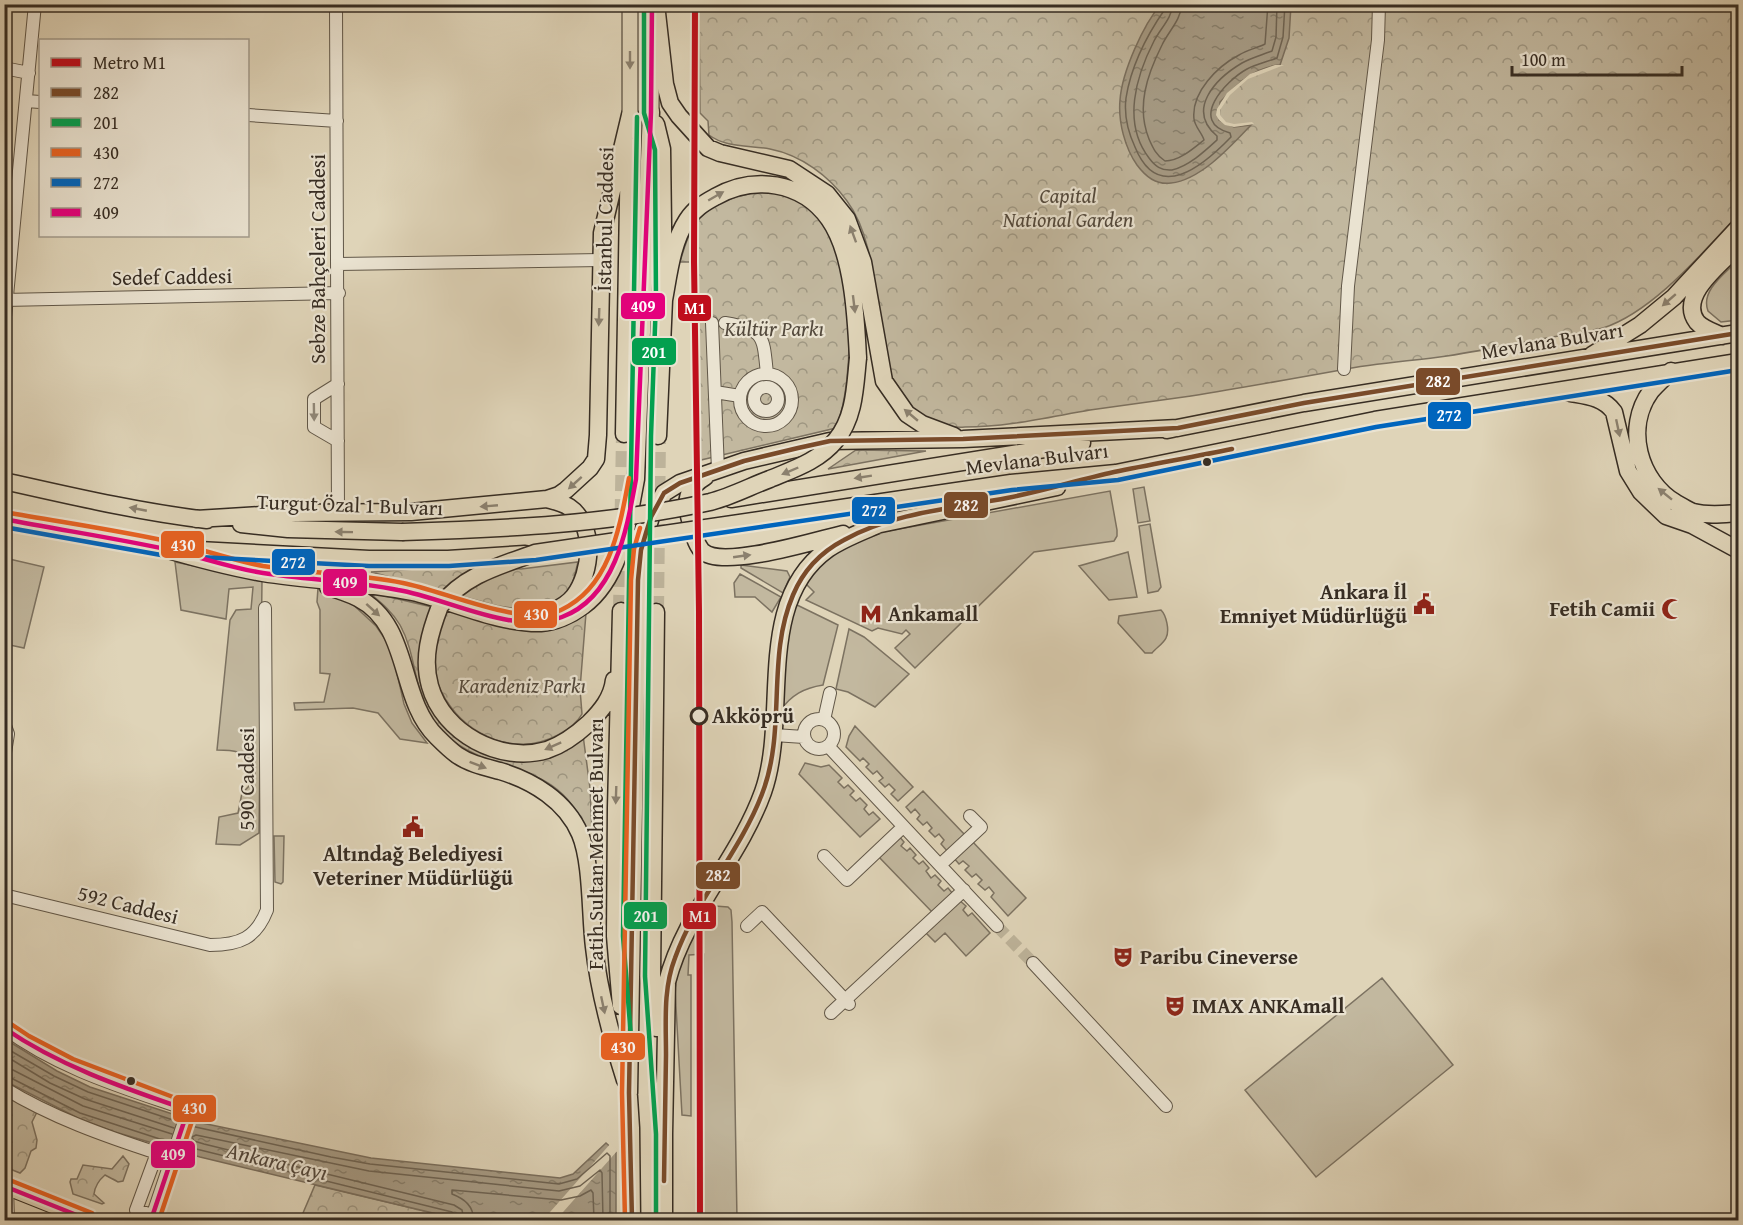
<svg xmlns="http://www.w3.org/2000/svg" width="1743" height="1225" font-family="'Gentium Book Plus',serif">
<defs>
<pattern id="forest-crowns" width="20" height="18" patternUnits="userSpaceOnUse" patternTransform="scale(1.5)"><rect width="20" height="18" fill="#c2b89f"/><path d="M2 6a3 3 0 1 1 6 0M12 15a3 3 0 1 1 6 0" fill="none" stroke="#9e9681"/></pattern>
<pattern id="water-ripples" width="26" height="14" patternUnits="userSpaceOnUse" patternTransform="scale(1.5)"><rect width="26" height="14" fill="#a69b85"/><path d="M2 4q2-2 4 0t4 0M15 11q2-2 4 0t4 0" fill="none" stroke="#887f6c"/></pattern>
</defs>
<rect width="100%" height="100%" fill="#dfd4b8"/>
<filter id="stains"><feTurbulence type="fractalNoise" baseFrequency=".00333" numOctaves="4"/><feColorMatrix values="0 0 0 0 .2 0 0 0 0 .09 0 0 0 0 .02 0 0 0 .5 -.17"/></filter>
<radialGradient id="worn" r=".72"><stop offset=".6" stop-color="#630" stop-opacity="0"/><stop offset="1" stop-color="#630" stop-opacity=".3"/></radialGradient>
<!-- green -->
<path fill="#c2b89f" stroke="#7c7261" stroke-width="1.5" d="M1738 260V320L1721 322 1708 311C1700 290 1726 273 1738 260Z
M1144 487 1150 521 1138 523 1133 489Z
M1110 491 1117 530V536L1114 541 1034 552 915 668 895 648 910 634 906 630 902 634 878 628 872 631 806 600 814 592 806 584 818 568 838 550 882 532Z
M1150 524 1161 587 1158 591 1148 593 1139 526Z
M1128 552 1137 597 1109 600 1079 566Z
M5 558 44 567 24 648 5 644Z
M175 562 262 580 259 833 240 845 216 844 219 817 238 813 242 793C252 784 256 779 255 765 244 751 234 750 217 750L230 620 236 610 251 609 253 587 229 589 226 619 181 610Z
M741 565 787 571 790 577 783 593 741 568Z
M740 574 781 597 772 612 755 597H735L734 583Z
M318 588 347 599 376 626 387 642 394 660 404 704 412 723 427 743 400 739 378 713 353 708 295 710 294 703 324 702 330 674 320 673V610L317 602Z
M795 604 838 625 823 685C804 688 791 695 780 711L781 664Z
M1161 610C1166 615 1170 630 1166 638 1164 643 1156 648 1152 653H1145L1118 623 1119 616Z
M849 629 864 637 909 674 875 707 848 692 836 689Z
M855 726 913 787 898 801 891 794 895 790 889 784 885 787 879 781 883 778 877 771 873 774 866 767 869 764 863 758 860 761 846 747 849 736Z
M805 763 821 767 829 765 842 778 838 782 844 788 848 785 854 791 850 795 856 801 860 798 867 805 864 809 869 815 873 812 880 819 860 837 799 774Z
M923 791 965 835 948 852 941 844 944 840 939 834 935 837 929 831 932 828 927 822 923 825 917 819 920 815 915 809 911 813 906 807Z
M898 835 904 842 901 846 907 851 910 848 916 855 913 858 919 864 923 861 929 868 926 871 931 878 935 875 941 881 938 885 944 891 948 888 953 894 933 913 877 855Z
M274 836H284L283 882 281 884 275 882Z
M971 840 1026 898 1008 916 991 897 994 893 989 887 985 890 978 884 982 880 976 874 972 877 965 870 969 866 963 861 959 864 953 857Z
M959 900 966 906 963 910 968 916 972 913 990 933 966 956 945 933 935 942 925 932Z
M715 906 728 907 731 910 732 922 737 1220H704V954L689 955 688 975H691V1116L682 1115 675 989 678 971 685 954 704 913Z
M1382 978 1453 1065 1316 1177 1245 1090Z"/>
<!-- forest -->
<path fill="url(#forest-crowns)" stroke="#7c7261" stroke-width="1.5" d="M699 5H1738V215C1703 252 1653 312 1603 328 1583 334 1561 335 1541 339 1510 345 1479 351 1447 356 1412 361 1376 363 1341 370 1291 379 1241 388 1191 396 1157 401 1124 405 1090 410 1049 417 1007 427 965 427 950 428 935 424 923 416 859 375 893 263 847 201 829 176 801 155 770 149 750 145 726 148 709 135L708 121 700 113Z
M761 191C781 194 799 197 815 212 856 251 856 379 836 428L701 460 696 262H680C695 209 708 203 761 191Z
M856 450 926 451 828 469Z
M578 562 573 582 568 591 561 598 533 611 498 606 371 572 475 565 521 569Z
M368 592 432 607 421 639 419 653 421 676 491 756 518 761 583 735 590 788 592 831 587 832C556 755 493 779 445 734 411 702 420 661 400 625 392 611 380 602 368 592Z
M447 608 488 620 586 613 580 689 582 714C577 723 567 730 558 735 517 757 469 737 446 700 441 691 435 681 434 670 431 646 439 630 447 608Z
M4 1093 38 1110 32 1122 37 1140 36 1148 31 1151 25 1168 20 1173 5 1167Z
M123 1156 129 1164 123 1181 118 1182 105 1175C99 1180 95 1186 94 1194L104 1203 102 1204 73 1194 70 1182 71 1179H77L83 1165 112 1169Z
M315 1185 462 1220H300Z"/>
<!-- water -->
<path fill="url(#water-ripples)" stroke="#7a6f5e" stroke-width="1.5" d="M1161 4 1291 5 1289 38 1280 65C1254 67 1238 84 1220 102L1219 120 1234 127 1251 125C1232 145 1201 180 1171 183 1156 185 1146 177 1137 165 1125 148 1118 122 1120 100 1122 72 1143 25 1161 4Z
M5 1039 57 1071 90 1087 197 1122 371 1158 560 1178 573 1174 606 1143 616 1152V1220H462L200 1157 115 1132 78 1118 5 1081Z"/>
<!-- pier -->
<path fill="#dfd4b8" d="M1275 65H1284L1248 79 1230 95 1220 110V115L1226 122 1234 124 1252 122 1254 124 1234 127 1225 125 1219 120 1216 115 1217 109 1227 93 1250 74Z
M611 1143 618 1150 556 1220H543Z"/>
<g fill="none" stroke-linecap="round" stroke-linejoin="round">
<!-- shore -->
<path stroke="#6e6454" stroke-width="1.5" d="M1165 4V9C1147 35 1131 66 1126 98 1124 114 1128 132 1135 147 1158 204 1203 166 1231 137L1230 133C1188 122 1225 81 1247 69 1256 64 1267 62 1277 58L1283 37 1285 4
M1173 4C1172 18 1160 29 1154 41 1136 76 1122 123 1149 158 1155 166 1161 171 1172 170 1189 166 1205 151 1217 140V136C1186 110 1215 79 1242 63 1251 58 1262 55 1272 51L1276 37 1277 4
M1182 4C1181 20 1168 32 1162 45 1147 75 1136 107 1149 139 1153 148 1156 155 1165 161 1179 161 1193 149 1204 140 1202 133 1195 127 1194 119 1191 92 1218 66 1239 55 1247 50 1257 48 1265 44L1268 4
M4 1047 54 1076 88 1092 176 1121
M4 1055 50 1083 85 1099 174 1128
M4 1069 13 1070 83 1106 172 1134
M4 1076 9 1077 80 1113 169 1142
M191 1126 331 1157 370 1164 559 1184 577 1179 607 1153 610 1156V1220
M184 1146 452 1212 456 1215 457 1220
M464 1220 462 1210 454 1205 204 1144 194 1141 192 1137 196 1135 369 1171 559 1191 580 1186 600 1170 602 1173 603 1220
M474 1220C473 1206 465 1199 452 1194V1190L561 1200 580 1196 591 1190 593 1193 594 1220"/>
<!-- minor-tunnel -->
<path stroke="#bdb39a" stroke-width="12" stroke-dasharray="12 6" stroke-linecap="butt" d="M997 926 1033 963"/>
<!-- highway-tunnel -->
<path stroke="#bdb39a" stroke-width="16" stroke-dasharray="16 8" stroke-linecap="butt" d="M621 611 624 434
M656 612 658 436"/>
<defs>
<path id="minor" d="M336 4 338 513
M4 68 29 73
M26 101 40 102
M248 115 337 121
M338 264 601 260
M4 300 339 293
M712 323 718 470
M725 323C765 330 763 335 767 374
M4 327 35 4
M1344 369 1348 286 1378 40 1379 4
M740 400a26 26 0 1 1 52 0a26 26 0 1 1-52 0Z
M754 399a12 12 0 1 1 24 0a12 12 0 1 1-24 0Z
M715 392 740 396
M338 441 314 427V399L338 384
M804 734a15 15 0 1 1 30 0a15 15 0 1 1-30 0Z
M824 720 830 693
M4 723 8 734 4 759
M774 735 804 737
M828 746 997 926
M824 856 847 880 903 827
M940 865 981 827 970 816
M4 895 210 945C240 945 256 938 267 910L265 608
M747 926 762 912 849 1004
M1033 963 1166 1106
M831 1013 964 890
M4 1028C59 1069 125 1088 188 1110L151 1220
M4 1088C51 1117 105 1136 157 1153L136 1210 152 1215
M7 1187 8 1220"/>
<path id="major" d="M630 4V115
M651 112 652 19
M4 1186 89 1220"/>
<path id="highway" d="M656 4 665 84 670 103 679 116 708 148 720 153 789 169 827 194 847 219 863 262 884 381 907 414 922 424 954 436
M656 124 662 149 664 300 658 436
M664 300C669 273 672 243 687 220 694 209 704 203 715 197 753 175 802 181 829 219 853 253 856 317 858 358
M1722 336C1714 332 1703 329 1697 322 1677 296 1722 263 1738 246
M1592 355 1640 325 1674 297 1738 228
M1671 371C1664 378 1657 384 1651 391 1624 428 1639 481 1676 503 1682 506 1687 510 1693 512 1708 516 1723 514 1738 513
M1570 393C1587 396 1603 397 1614 412L1628 471 1641 492 1666 516 1692 525 1738 550
M1167 430 1304 403 1738 333
M624 434 629 146
M705 477C690 486 684 498 689 516 692 527 694 542 702 551 722 570 817 540 843 534
M4 481C71 496 139 512 207 520
M1011 483 1116 473 1375 420 1738 362
M547 499C554 501 563 503 569 507 596 525 592 572 574 596 569 603 560 608 552 612
M731 499 1082 443
M4 519 161 548 369 559H448L525 554
M196 519 295 513 411 512 547 499 559 495 566 490 590 468 596 459 598 435 602 233 630 115
M241 524 288 529 402 532
M871 526 1057 487
M161 548C195 558 228 567 263 573 313 581 363 582 412 592 453 601 498 624 541 623 555 622 571 615 583 606 621 578 628 522 636 479L651 112
M328 587C338 590 348 593 358 598 412 626 397 698 437 737 443 743 450 750 457 755 470 764 485 767 500 771 533 781 566 801 580 834 592 862 590 916 594 947 599 993 611 1036 625 1080
M440 606C430 632 422 658 430 686 443 733 500 764 547 750 562 745 577 734 589 723 601 711 612 698 614 680
M621 611 616 808 615 936 621 1006
M656 1028 652 976 656 612
M628 1082 631 1128 632 1220
M629 1093 638 580 641 550 646 533 651 517 664 493 680 483 744 461 830 441 963 439 1178 428
M664 1125V1220
M664 1134 667 982C685 912 739 859 763 792 790 716 753 602 828 549 844 538 864 531 882 523"/>
</defs>
<!-- minor casing -->
<use href="#minor" stroke="#615748" stroke-width="14"/>
<!-- major casing -->
<use href="#major" stroke="#372d23" stroke-width="17"/>
<!-- highway casing -->
<use href="#highway" stroke="#372d23" stroke-width="19"/>
<!-- minor -->
<use href="#minor" stroke="#eae3d1" stroke-width="12"/>
<!-- major -->
<use href="#major" stroke="#dfd4b8" stroke-width="15"/>
<!-- highway -->
<use href="#highway" stroke="#dfd4b8" stroke-width="16"/>
<defs>
<path id="highway-bridge" d="M402 532C505 529 610 524 710 502 730 497 751 486 770 479 794 469 819 461 836 440 855 417 855 386 858 358
M440 606C464 575 499 566 535 553L1011 483"/>
</defs>
<!-- highway-bridge casing -->
<use href="#highway-bridge" stroke="#372d23" stroke-width="19" stroke-linecap="butt"/>
<!-- highway-bridge -->
<use href="#highway-bridge" stroke="#dfd4b8" stroke-width="16"/>
<defs>
<path id="bus-1" d="M664 1181C665 1139 665 1097 666 1055 666 1022 663 989 675 958 696 899 740 852 762 794 787 730 766 658 793 595 803 571 821 552 844 540 892 513 954 508 1007 498 1043 491 1078 480 1114 472 1153 464 1193 457 1232 449
M632 1220 629 1093 638 580 641 550 646 533 651 517 664 493 680 483 744 461 798 448 830 441 963 439 1178 428 1304 403 1738 333"/>
<path id="bus-2" d="M644 4V113L655 150 656 300 651 436 645 976 656 1134V1220
M631 1037 623 936 637 117"/>
<path id="bus-3" d="M5 512C60 522 116 530 171 542 202 549 231 560 263 566 309 573 356 574 403 583 445 591 522 628 561 610 611 587 620 525 629 478
M8 1022 29 1036 73 1059 194 1105 195 1112 159 1220
M7 1179 92 1213
M625 1220 622 1093 631 580 634 549 640 528"/>
<path id="bus-4" d="M4 527 161 555 369 566H449L536 560 1012 490 1118 480 1376 427 1738 370"/>
<path id="bus-5" d="M4 519C60 530 115 538 170 550 201 557 231 568 263 573 308 580 353 581 398 590 447 598 514 636 562 617 616 597 627 528 636 479L651 112 652 4
M4 1028C61 1067 124 1088 188 1110L151 1220
M4 1186 89 1220"/>
</defs>
<!-- bus-1 casing -->
<use href="#bus-1" stroke="#eae3d1" stroke-width="9"/>
<!-- bus-2 casing -->
<use href="#bus-2" stroke="#eae3d1" stroke-width="9"/>
<!-- bus-3 casing -->
<use href="#bus-3" stroke="#eae3d1" stroke-width="9"/>
<!-- bus-4 casing -->
<use href="#bus-4" stroke="#eae3d1" stroke-width="9"/>
<!-- bus-5 casing -->
<use href="#bus-5" stroke="#eae3d1" stroke-width="9"/>
<!-- bus-1 -->
<use href="#bus-1" stroke="#7a4b2a" stroke-width="4.5"/>
<!-- bus-2 -->
<use href="#bus-2" stroke="#03a04f" stroke-width="4.5"/>
<!-- bus-3 -->
<use href="#bus-3" stroke="#e96222" stroke-width="4.5"/>
<!-- bus-4 -->
<use href="#bus-4" stroke="#0065bd" stroke-width="4.5"/>
<!-- bus-5 -->
<use href="#bus-5" stroke="#e5007d" stroke-width="4.5"/>
<defs>
<path id="metro-1" d="M695 4 694 262 699 611 700 1220"/>
</defs>
<!-- metro-1 casing -->
<use href="#metro-1" stroke="#eae3d1" stroke-width="10"/>
<!-- metro-1 -->
<use href="#metro-1" stroke="#bf0e1c" stroke-width="6"/>
</g>
<!-- one-way arrows -->
<defs><path id="oneway-solid" d="M-6-.8H1V-3.2L6.5 0L1 3.2V.8H-6Z" transform="scale(1.5)"/></defs>
<g fill="#8b806e">
<use href="#oneway-solid" transform="translate(630 60) rotate(90)"/>
<use href="#oneway-solid" transform="translate(716 196) rotate(-30)"/>
<use href="#oneway-solid" transform="translate(853 234) rotate(-110)"/>
<use href="#oneway-solid" transform="translate(1669 300) rotate(139)"/>
<use href="#oneway-solid" transform="translate(854 304) rotate(83)"/>
<use href="#oneway-solid" transform="translate(599 317) rotate(92)"/>
<use href="#oneway-solid" transform="translate(911 415) rotate(-140)"/>
<use href="#oneway-solid" transform="translate(1618 428) rotate(78)"/>
<use href="#oneway-solid" transform="translate(790 471) rotate(157)"/>
<use href="#oneway-solid" transform="translate(863 477) rotate(171)"/>
<use href="#oneway-solid" transform="translate(575 483) rotate(138)"/>
<use href="#oneway-solid" transform="translate(1665 494) rotate(-141)"/>
<use href="#oneway-solid" transform="translate(489 506) rotate(175)"/>
<use href="#oneway-solid" transform="translate(138 509) rotate(-169)"/>
<use href="#oneway-solid" transform="translate(344 532) rotate(-179)"/>
<use href="#oneway-solid" transform="translate(742 556) rotate(-8)"/>
<use href="#oneway-solid" transform="translate(373 610) rotate(42)"/>
<use href="#oneway-solid" transform="translate(553 746) rotate(156)"/>
<use href="#oneway-solid" transform="translate(478 765) rotate(21)"/>
<use href="#oneway-solid" transform="translate(616 795) rotate(92)"/>
<use href="#oneway-solid" transform="translate(603 1005) rotate(78)"/>
</g>
<use fill="#90887a" href="#oneway-solid" transform="translate(314 412) rotate(89)"/>
<!-- icons -->
<defs>
<symbol id="civic-bare" viewBox="-9 -9 18 18"><path d="M-.6-6.5H3V-4.5H.6V-3L4-1V1h2V6H-6V1h2V-1L-.6-3ZM-1.2 2.5V6h2.4V2.5Z" fill="#8f2418" stroke="#eae3d1" stroke-width="2.5" paint-order="stroke"/></symbol>
<symbol id="mosque-bare" viewBox="-9 -9 18 18"><path d="M3.5-4.9A6 6 0 1 0 3.5 4.9A5 5 0 1 1 3.5-4.9Z" fill="#8f2418" stroke="#eae3d1" stroke-width="2.5" paint-order="stroke"/></symbol>
<symbol id="metro-bare" viewBox="-9 -9 18 18"><path d="M-5.5 5V-5H-3L0 0L3-5H5.5V5H3V-.5L0 4L-3-.5V5Z" fill="#8f2418" stroke="#eae3d1" stroke-width="2.5" paint-order="stroke"/></symbol>
<symbol id="theatre-bare" viewBox="-9 -9 18 18"><path d="M-5-5.5Q0-4 5-5.5V0Q5 5 0 6Q-5 5-5 0ZM-3.3-2.5H-1v1.5H-3.3ZM1-2.5H3.3v1.5H1ZM-2.8 1Q0 5.5 2.8 1Z" fill="#8f2418" stroke="#eae3d1" stroke-width="2.5" paint-order="stroke"/></symbol>
</defs>
<g fill-rule="evenodd">
<use href="#civic-bare" x="1409" y="589" width="30" height="30"/>
<use href="#mosque-bare" x="1657" y="594" width="30" height="30"/>
<use href="#metro-bare" x="856" y="599" width="30" height="30"/>
<use href="#civic-bare" x="398" y="812" width="30" height="30"/>
<use href="#theatre-bare" x="1108" y="942" width="30" height="30"/>
<use href="#theatre-bare" x="1160" y="991" width="30" height="30"/>
</g>
<!-- markers -->
<g fill="#372d23" stroke="#eae3d1" stroke-width="2">
<circle cx="1207" cy="462" r="5"/>
<circle cx="131" cy="1081" r="5"/>
</g>
<circle fill="#eae3d1" stroke="#372d23" stroke-width="3" cx="699" cy="716" r="8"/>
<g text-anchor="middle" stroke-width="4.5" stroke-linejoin="round" paint-order="stroke">
<!-- park labels -->
<g font-size="21" font-style="italic" fill="#53493c" stroke="#eae3d1">
<text x="1068" y="203">Capital<tspan x="1068" dy="24">National Garden</tspan></text>
<text x="774" y="336">Kültür Parkı</text>
<text x="522" y="693">Karadeniz Parkı</text>
</g>
<!-- street labels -->
<g font-size="21" fill="#372d23" stroke="#eae3d1">
<text transform="translate(605 219) rotate(-89)" y="7">İstanbul Caddesi</text>
<text transform="translate(318 259) rotate(-90)" y="7">Sebze Bahçeleri Caddesi</text>
<text transform="translate(172 277) rotate(-1)" y="7">Sedef Caddesi</text>
<text transform="translate(1552 341) rotate(-9)" y="7">Mevlana Bulvarı</text>
<text transform="translate(1037 459) rotate(-7)" y="7">Mevlana Bulvarı</text>
<text transform="translate(350 505) rotate(2)" y="7">Turgut Özal 1 Bulvarı</text>
<text transform="translate(247 779) rotate(-90)" y="7">590 Caddesi</text>
<text transform="translate(596 844) rotate(-90)" y="7">Fatih Sultan Mehmet Bulvarı</text>
<text transform="translate(128 905) rotate(14)" y="7">592 Caddesi</text>
</g>
<!-- poi labels -->
<g font-size="21" font-weight="bold" fill="#372d23" stroke="#eae3d1" text-anchor="start">
<text x="1407" y="599" text-anchor="end">Ankara İl<tspan x="1407" dy="24">Emniyet Müdürlüğü</tspan></text>
<text x="1655" y="616" text-anchor="end">Fetih Camii</text>
<text x="888" y="621">Ankamall</text>
<text x="413" y="861" text-anchor="middle">Altındağ Belediyesi<tspan x="413" dy="24">Veteriner Müdürlüğü</tspan></text>
<text x="1140" y="964">Paribu Cineverse</text>
<text x="1192" y="1013">IMAX ANKAmall</text>
</g>
<!-- stop labels -->
<g font-size="21" font-weight="bold" fill="#372d23" stroke="#eae3d1" text-anchor="start">
<text x="712" y="723">Akköprü</text>
</g>
<!-- water labels -->
<g font-size="22" font-style="italic" fill="#53483c" stroke="#eae3d1">
<text transform="translate(277 1161) rotate(13)" y="8">Ankara Çayı</text>
</g>
</g>
<g stroke="#eae3d1" stroke-width="2">
<rect x="620" y="292" width="46" height="28" rx="6" fill="#e5007d"/>
<rect x="677" y="294" width="35" height="28" rx="6" fill="#bf0e1c"/>
<rect x="631" y="337" width="46" height="29" rx="6" fill="#03a04f"/>
<rect x="1415" y="367" width="46" height="29" rx="6" fill="#7a4b2a"/>
<rect x="1427" y="401" width="45" height="29" rx="6" fill="#0065bd"/>
<rect x="943" y="491" width="46" height="28" rx="6" fill="#7a4b2a"/>
<rect x="851" y="496" width="45" height="29" rx="6" fill="#0065bd"/>
<rect x="160" y="530" width="45" height="29" rx="6" fill="#e96222"/>
<rect x="271" y="548" width="45" height="28" rx="6" fill="#0065bd"/>
<rect x="322" y="568" width="46" height="29" rx="6" fill="#e5007d"/>
<rect x="513" y="600" width="45" height="29" rx="6" fill="#e96222"/>
<rect x="695" y="861" width="46" height="29" rx="6" fill="#7a4b2a"/>
<rect x="623" y="901" width="45" height="29" rx="6" fill="#03a04f"/>
<rect x="682" y="902" width="35" height="28" rx="6" fill="#bf0e1c"/>
<rect x="600" y="1032" width="46" height="29" rx="6" fill="#e96222"/>
<rect x="172" y="1094" width="45" height="29" rx="6" fill="#e96222"/>
<rect x="150" y="1140" width="46" height="29" rx="6" fill="#e5007d"/>
</g>
<g font-size="16" text-anchor="middle" font-weight="bold" fill="#fff">
<text x="643" y="312">409</text>
<text x="695" y="314">M1</text>
<text x="654" y="358">201</text>
<text x="1438" y="387">282</text>
<text x="1449" y="421">272</text>
<text x="966" y="511">282</text>
<text x="874" y="516">272</text>
<text x="183" y="551">430</text>
<text x="293" y="568">272</text>
<text x="345" y="588">409</text>
<text x="536" y="620">430</text>
<text x="718" y="881">282</text>
<text x="646" y="922">201</text>
<text x="700" y="922">M1</text>
<text x="623" y="1053">430</text>
<text x="194" y="1114">430</text>
<text x="173" y="1160">409</text>
</g>
<!-- margin -->
<rect width="1743" height="1225" fill="none" stroke="#dfd4b8" stroke-width="24"/>
<rect x="6" y="6" width="1731" height="1213" fill="none" stroke="#372d23" stroke-width="3"/>
<rect x="12" y="12" width="1719" height="1201" fill="none" stroke="#372d23" stroke-width="1.5"/>
<!-- legend -->
<rect x="39" y="39" width="210" height="198" fill="#eae3d1" stroke="#a29a8b" stroke-width="1.5"/>
<rect x="51" y="58" width="30" height="9" fill="#bf0e1c" stroke="#a29a8b" stroke-width="1.5"/>
<text x="93" y="69" font-size="18" fill="#372d23">Metro M1</text>
<rect x="51" y="88" width="30" height="9" fill="#7a4b2a" stroke="#a29a8b" stroke-width="1.5"/>
<text x="93" y="99" font-size="18" fill="#372d23">282</text>
<rect x="51" y="118" width="30" height="9" fill="#03a04f" stroke="#a29a8b" stroke-width="1.5"/>
<text x="93" y="129" font-size="18" fill="#372d23">201</text>
<rect x="51" y="148" width="30" height="9" fill="#e96222" stroke="#a29a8b" stroke-width="1.5"/>
<text x="93" y="159" font-size="18" fill="#372d23">430</text>
<rect x="51" y="178" width="30" height="9" fill="#0065bd" stroke="#a29a8b" stroke-width="1.5"/>
<text x="93" y="189" font-size="18" fill="#372d23">272</text>
<rect x="51" y="208" width="30" height="9" fill="#e5007d" stroke="#a29a8b" stroke-width="1.5"/>
<text x="93" y="219" font-size="18" fill="#372d23">409</text>
<!-- scale -->
<path d="M1512 66v9h170v-9" fill="none" stroke="#372d23" stroke-width="3"/>
<text x="1521" y="66" font-size="18" fill="#372d23" stroke="#eae3d1" stroke-width="4.5" paint-order="stroke">100 m</text>
<rect width="100%" height="100%" filter="url(#stains)"/>
<rect width="100%" height="100%" fill="url(#worn)"/>
</svg>
